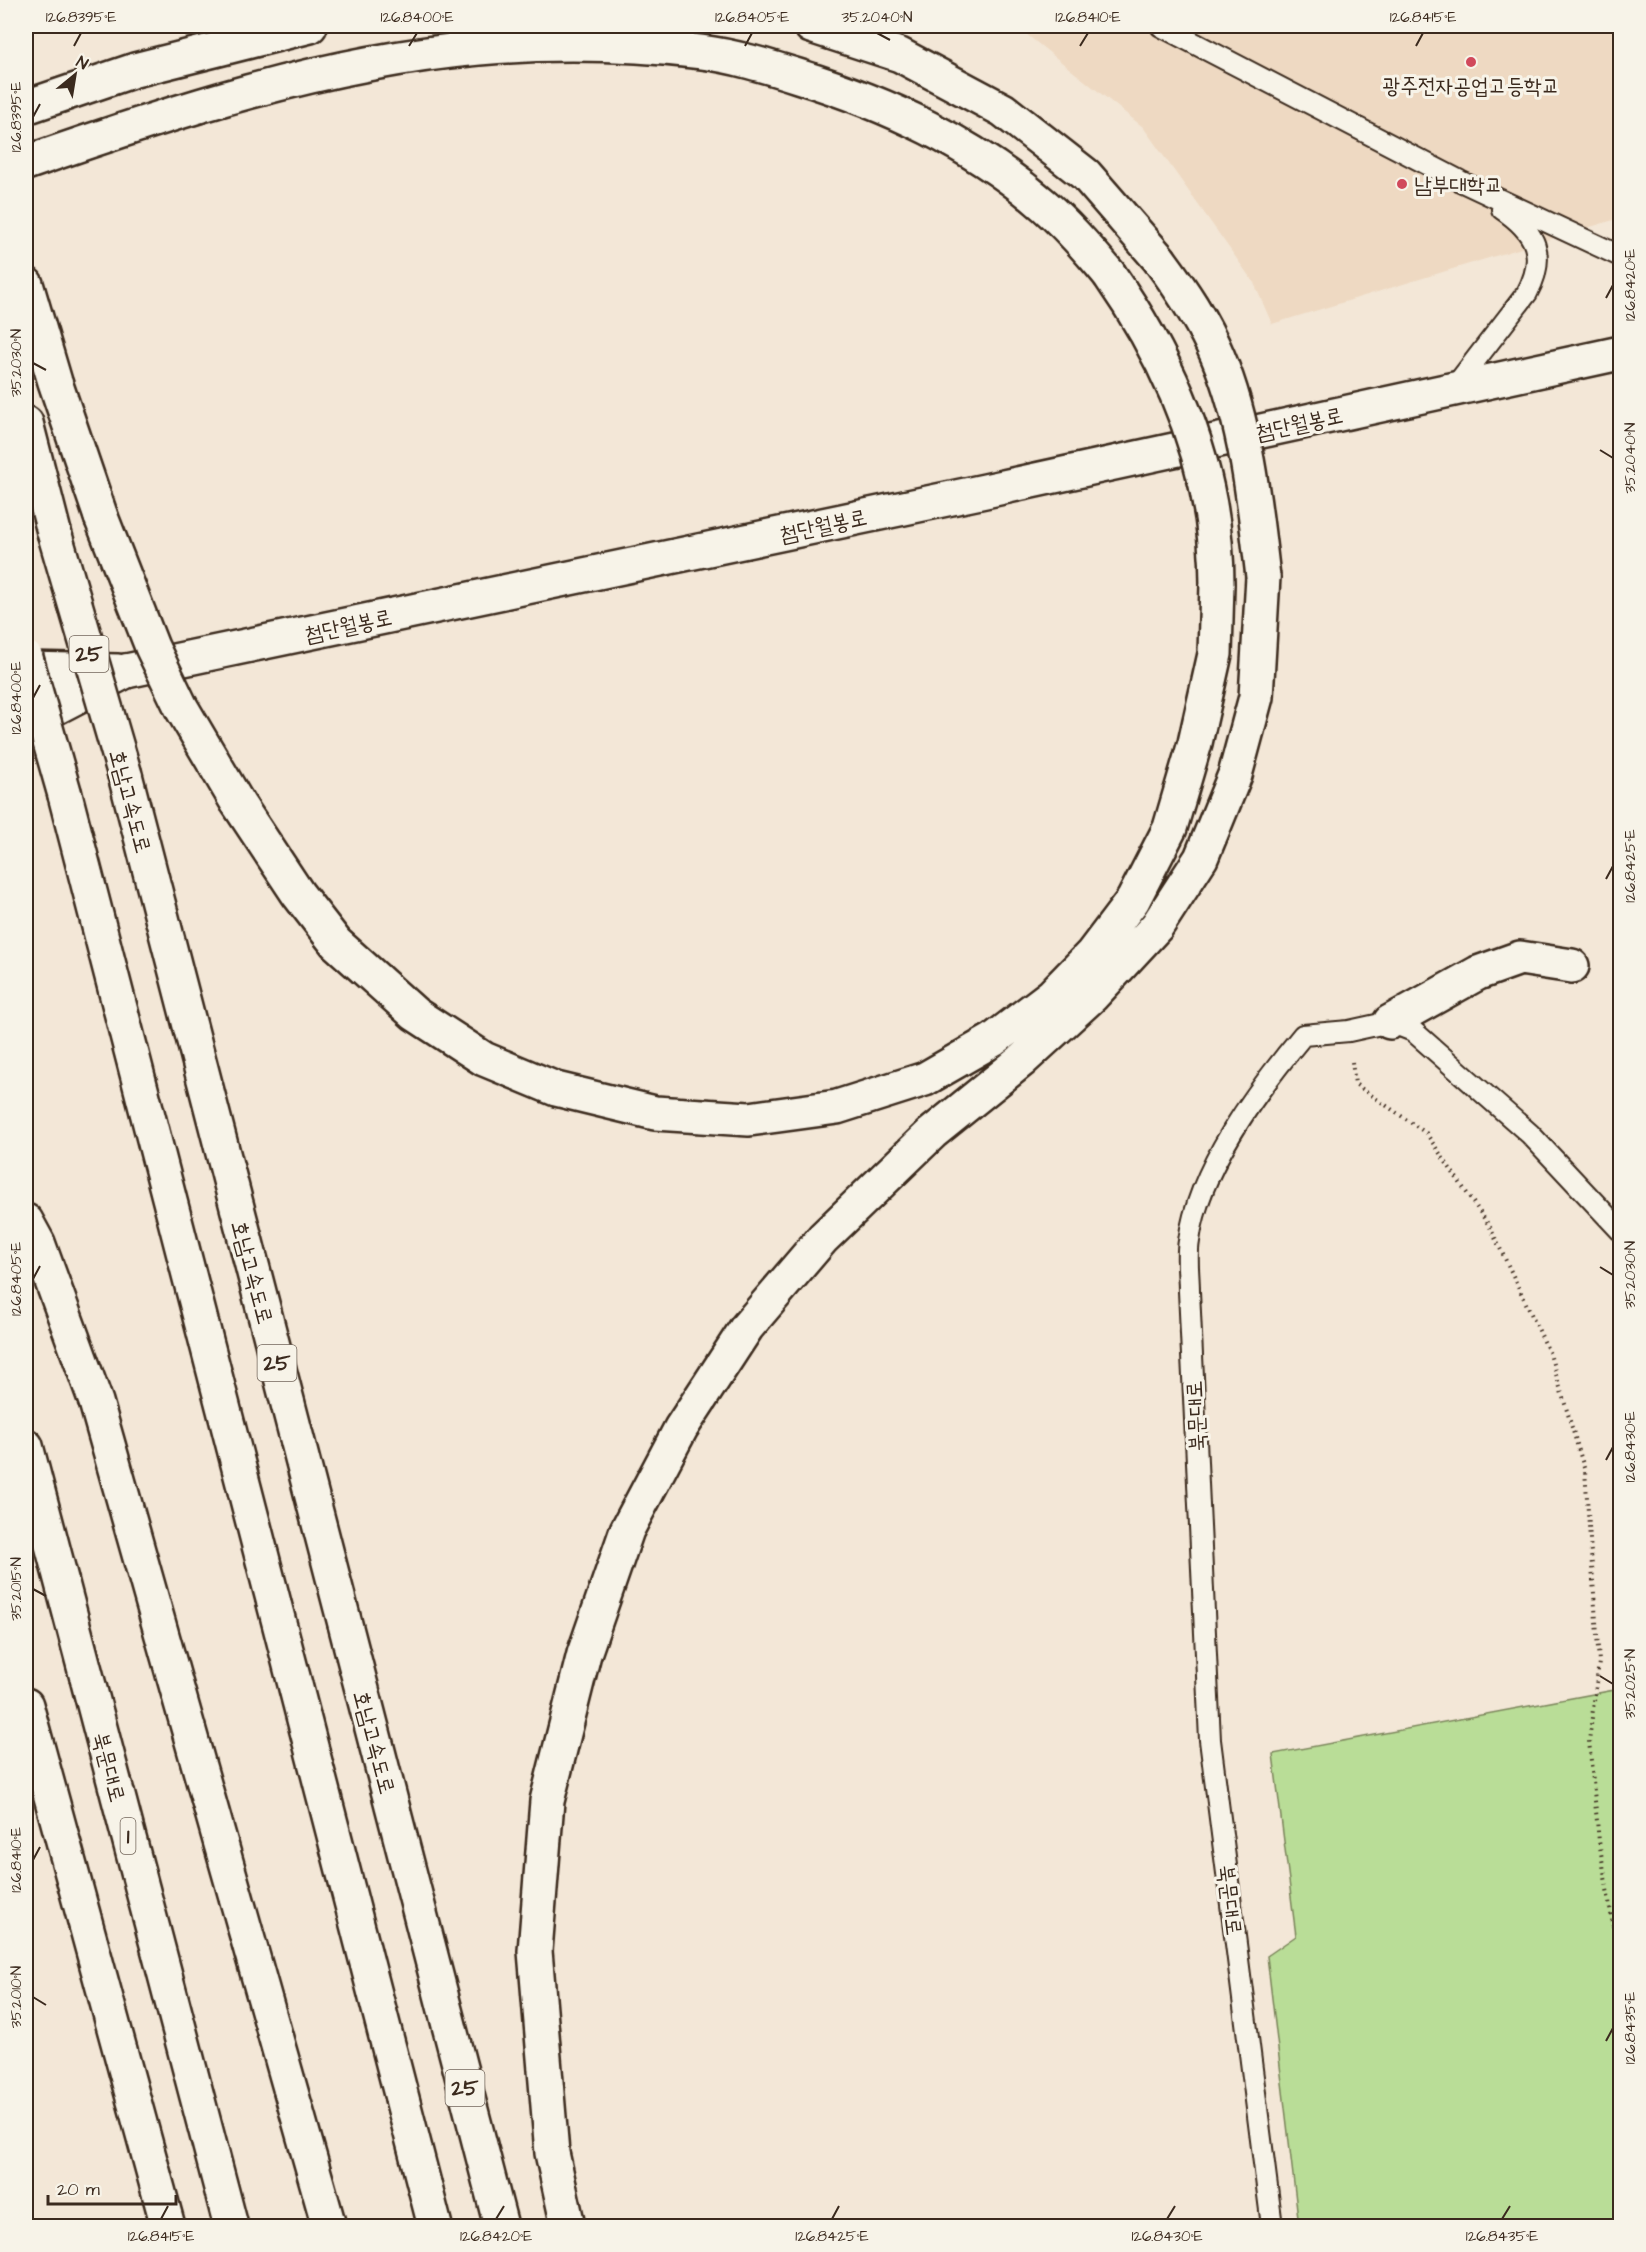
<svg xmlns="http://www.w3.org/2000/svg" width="1646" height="2252" font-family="'Architects Daughter','Poor Story',sans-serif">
<rect width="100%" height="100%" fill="#f3e7d7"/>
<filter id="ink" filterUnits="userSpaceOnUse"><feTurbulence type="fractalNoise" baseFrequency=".0167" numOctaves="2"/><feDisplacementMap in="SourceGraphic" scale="12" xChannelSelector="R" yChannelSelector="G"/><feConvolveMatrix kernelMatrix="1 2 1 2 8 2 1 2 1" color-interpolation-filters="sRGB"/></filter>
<g filter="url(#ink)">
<!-- built -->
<path fill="#eed9c2" d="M1016 26H1620V218L1272 324 1254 283 1143 127Z"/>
<!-- green -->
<path fill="#b9dd97" stroke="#7a845a" stroke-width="1.5" d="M1620 1689V2226H1299L1267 1956 1296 1936 1273 1754Z"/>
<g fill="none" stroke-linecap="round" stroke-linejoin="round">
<defs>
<path id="service" d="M1161 26 1460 181 1620 256
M1453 389 1527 293C1547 255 1536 232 1502 209
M1272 2226 1210 1740 1189 1291C1189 1275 1186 1257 1189 1241 1198 1169 1258 1089 1303 1035L1349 1031 1390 1022 1413 1031 1530 1134 1620 1230"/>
<path id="minor" d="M1390 1022 1478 973 1520 958 1572 966"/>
<path id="tertiary" d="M26 692 985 491 1620 353"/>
<path id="primary" d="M26 669 118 671
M26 723 126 671
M26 1446 231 2226
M26 1705 168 2226"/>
<path id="motorway" d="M811 26 900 55 1003 110 1086 175 1159 259
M26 107 135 70 310 26
M26 163C171 112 324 62 479 48 551 42 629 43 701 52 734 56 766 66 798 76 888 104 973 143 1045 206 1068 226 1089 250 1109 274
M26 284 55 382 101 517
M26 423 54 532
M125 775 501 2226
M65 795 435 2226
M237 802 298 894 336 943 415 1014 484 1059 556 1089 655 1113 749 1119 837 1107 925 1079 993 1040 1052 995 1092 954 1133 900 1170 828 1195 743 1215 654 1217 584
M26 1221 38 1243 96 1402 329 2226
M568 2226 552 2153 535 1951 547 1801 584 1654 627 1530 681 1428 747 1327 823 1238 932 1133 1021 1061 1092 996 1157 926 1201 858 1235 775 1256 697 1263 577"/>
</defs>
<!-- service casing -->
<use href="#service" stroke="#3b2a1e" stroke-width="24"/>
<!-- minor casing -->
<use href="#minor" stroke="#3b2a1e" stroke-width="38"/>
<!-- tertiary casing -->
<use href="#tertiary" stroke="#3b2a1e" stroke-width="38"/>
<!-- primary casing -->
<use href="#primary" stroke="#3b2a1e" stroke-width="38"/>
<!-- motorway casing -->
<use href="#motorway" stroke="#3b2a1e" stroke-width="38"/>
<!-- path -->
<path stroke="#3b2a1e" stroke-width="4" stroke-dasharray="1.5 4.5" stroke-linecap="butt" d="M1352 1062 1355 1084 1426 1133 1490 1227 1550 1354 1585 1471 1599 1662 1589 1741 1599 1841 1620 1967"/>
<!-- service -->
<use href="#service" stroke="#f7f3e8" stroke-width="20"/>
<!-- minor -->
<use href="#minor" stroke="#f7f3e8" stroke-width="33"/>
<!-- tertiary -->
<use href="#tertiary" stroke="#f7f3e8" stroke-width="33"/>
<!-- primary -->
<use href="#primary" stroke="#f7f3e8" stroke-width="33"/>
<!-- motorway -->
<use href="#motorway" stroke="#f7f3e8" stroke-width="33"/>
<defs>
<path id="motorway-bridge" d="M1159 259C1182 290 1203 321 1218 357 1246 422 1255 507 1263 577
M1109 274C1174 367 1217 469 1217 584
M101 517 152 647 181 707 237 802
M54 532 125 775
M26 658 65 795"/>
</defs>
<!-- motorway-bridge casing -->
<use href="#motorway-bridge" stroke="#3b2a1e" stroke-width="38" stroke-linecap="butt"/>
<!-- motorway-bridge -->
<use href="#motorway-bridge" stroke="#f7f3e8" stroke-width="33"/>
</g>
</g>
<!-- ticks -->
<path fill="none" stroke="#3b2a1e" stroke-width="2" d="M877 33 890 40M74 46 81 33M409 46 417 33M745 46 752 33M1080 46 1088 33M1416 46 1423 33M33 117 40 104M1606 298 1613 285M33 363 46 370M1600 450 1613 458M33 698 40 685M1606 879 1613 866M1600 1267 1613 1275M33 1279 40 1266M1606 1460 1613 1447M33 1589 46 1596M1600 1676 1613 1684M33 1860 40 1847M33 1997 46 2005M1606 2041 1613 2028M161 2219 168 2206M496 2219 504 2206M832 2219 839 2206M1167 2219 1175 2206M1502 2219 1510 2206"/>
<!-- markers -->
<g fill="#d1495b" stroke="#f7f3e8" stroke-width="2">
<circle cx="1471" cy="62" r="6"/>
<circle cx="1402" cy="184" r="6"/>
</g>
<g text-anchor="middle" stroke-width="6" stroke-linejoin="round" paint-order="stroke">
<!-- shield labels -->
<g fill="#f7f3e8" stroke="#73665b" stroke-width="1.5">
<rect x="69.5" y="636" width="39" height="36" rx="4.5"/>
<rect x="257.5" y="1345" width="39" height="36" rx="4.5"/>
<rect x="120.5" y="1818" width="15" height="36" rx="4.5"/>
<rect x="445.5" y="2070" width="39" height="36" rx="4.5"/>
</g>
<g font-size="21" font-weight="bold" fill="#3b2a1e">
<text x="89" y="661">25</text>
<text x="277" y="1370">25</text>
<text x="128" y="1843">1</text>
<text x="465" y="2095">25</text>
</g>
<!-- poi labels -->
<g font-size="22" fill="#3b2a1e" stroke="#f7f3e8">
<text x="1471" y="93">광주전자공업고등학교</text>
<text x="1414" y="192" text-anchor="start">남부대학교</text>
</g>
<!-- street labels -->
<g font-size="22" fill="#3b2a1e" stroke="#f7f3e8">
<text transform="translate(1299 423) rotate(-12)" y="8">첨단월봉로</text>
<text transform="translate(823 525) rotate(-12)" y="8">첨단월봉로</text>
<text transform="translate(348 625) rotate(-12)" y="8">첨단월봉로</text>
<text transform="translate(131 801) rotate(75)" y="8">호남고속도로</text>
<text transform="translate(253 1272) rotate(75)" y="8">호남고속도로</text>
<text transform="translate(1195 1416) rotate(-93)" y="8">북문대로</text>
<text transform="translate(375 1742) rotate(75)" y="8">호남고속도로</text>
<text transform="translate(110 1767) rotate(75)" y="8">북문대로</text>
<text transform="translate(1231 1900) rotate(83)" y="8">북문대로</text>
</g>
</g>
<!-- margin -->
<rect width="1646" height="2252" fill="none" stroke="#f7f3e8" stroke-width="66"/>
<!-- north arrow -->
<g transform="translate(75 75) rotate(30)" stroke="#f7f3e8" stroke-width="4.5" paint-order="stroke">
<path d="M0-4.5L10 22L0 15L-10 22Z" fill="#3b2a1e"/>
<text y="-9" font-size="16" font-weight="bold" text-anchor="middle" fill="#3b2a1e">N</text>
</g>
<!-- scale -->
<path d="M48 2195v9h128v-9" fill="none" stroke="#3b2a1e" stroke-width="3"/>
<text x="57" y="2195" font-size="18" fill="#3b2a1e" stroke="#f7f3e8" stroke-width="4.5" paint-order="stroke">20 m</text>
<rect x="33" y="33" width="1580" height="2186" fill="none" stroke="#3b2a1e" stroke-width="2"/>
<g font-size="15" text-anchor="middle" fill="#3b2a1e">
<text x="81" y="22">126.8395°E</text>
<text x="417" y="22">126.8400°E</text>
<text x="752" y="22">126.8405°E</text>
<text x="877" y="22">35.2040°N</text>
<text x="1088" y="22">126.8410°E</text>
<text x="1423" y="22">126.8415°E</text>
<text transform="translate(16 117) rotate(-90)" y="5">126.8395°E</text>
<text transform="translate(1630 285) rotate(-90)" y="5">126.8420°E</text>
<text transform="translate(16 363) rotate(-90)" y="5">35.2030°N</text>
<text transform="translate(1630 458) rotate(-90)" y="5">35.2040°N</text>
<text transform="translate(16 698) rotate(-90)" y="5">126.8400°E</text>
<text transform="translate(1630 866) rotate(-90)" y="5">126.8425°E</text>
<text transform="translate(1630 1275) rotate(-90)" y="5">35.2030°N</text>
<text transform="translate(16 1279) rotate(-90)" y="5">126.8405°E</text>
<text transform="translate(1630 1447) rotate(-90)" y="5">126.8430°E</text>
<text transform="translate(16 1589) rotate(-90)" y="5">35.2015°N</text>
<text transform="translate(1630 1684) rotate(-90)" y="5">35.2025°N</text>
<text transform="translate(16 1860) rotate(-90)" y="5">126.8410°E</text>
<text transform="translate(16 1997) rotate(-90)" y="5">35.2010°N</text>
<text transform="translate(1630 2028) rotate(-90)" y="5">126.8435°E</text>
<text x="161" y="2241">126.8415°E</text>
<text x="496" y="2241">126.8420°E</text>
<text x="832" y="2241">126.8425°E</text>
<text x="1167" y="2241">126.8430°E</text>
<text x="1502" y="2241">126.8435°E</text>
</g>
</svg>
